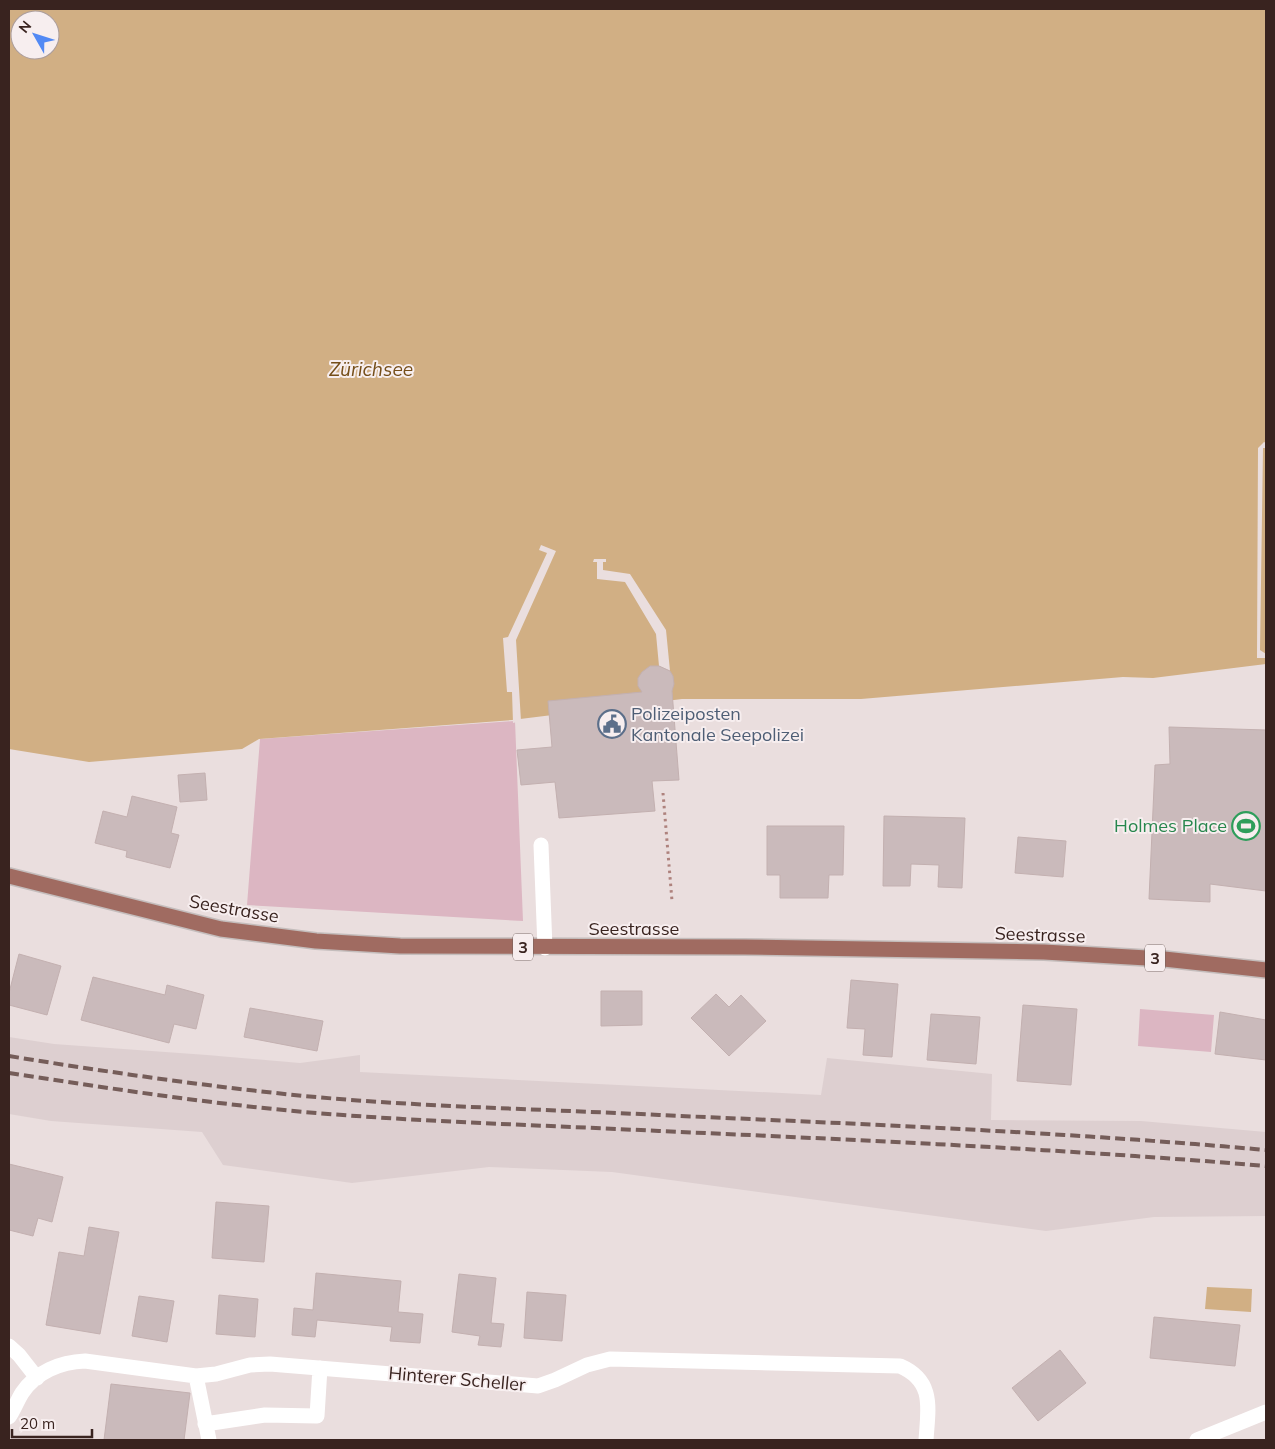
<svg xmlns="http://www.w3.org/2000/svg" width="1275" height="1449" font-family="Mulish,sans-serif">
<rect width="100%" height="100%" fill="#eadede"/>
<!-- built -->
<path fill="#ddcfd0" d="M9 1037 54 1044 207 1055 300 1063 360 1055V1072L821 1095 827 1058 992 1074 991 1120 1141 1121 1266 1132V1216L1154 1217 1046 1231 612 1172 489 1167 352 1183 223 1165 202 1132 51 1121 9 1114Z"/>
<!-- green -->
<path fill="#dcb6c2" d="M515 721 523 921 247 905 260 739Z
M1140 1009 1214 1015 1211 1052 1138 1046Z"/>
<!-- water -->
<path fill="#d1af84" fill-rule="evenodd" d="M9 9H1266V664L1153 678 1123 677 861 699H682L512 720 259 739 242 749 89 762 9 749ZM20 20H50V50H20Z
M1207 1287 1252 1289 1251 1312 1205 1309Z"/>
<!-- pier -->
<path fill="#eadede" d="M1264 442 1266 443V448H1263L1260 650 1266 654V658H1257L1258 448Z
M541 545 556 551 516 640 521 721 513 723 512 692H507L503 638 508 637 547 553 539 550Z
M594 559H606V562H603V570L630 574 666 630 670 671 659 666 656 634 625 582 597 579V562H593Z"/>
<!-- building -->
<path fill="#cababb" stroke="#c3b0b0" d="M650 666H659L670 671 673 676 674 684 672 691 679 780 652 781 655 811 559 818 555 782 521 785 517 750 552 747 548 701 642 692 638 686V678L642 672Z
M1169 727 1266 730V891L1210 884V902L1149 899 1155 765 1170 764Z
M205 773 207 800 180 802 178 775Z
M132 796 177 807 171 833 179 835 170 868 126 857 127 851 95 843 103 811 127 817Z
M884 816 965 818 962 888 938 887 939 865 911 864 910 886H883Z
M767 826H844L843 875H829L828 898H780V875H767Z
M1018 837 1066 841 1063 877 1015 873Z
M19 954 61 966 47 1015 9 1005V993Z
M93 977 165 995 167 985 204 995 196 1029 174 1024 169 1043 81 1020Z
M851 980 898 984 892 1057 863 1055 865 1029 847 1028Z
M601 991H642V1025L601 1026Z
M716 994 729 1007 741 995 766 1021 729 1056 691 1018Z
M1023 1005 1077 1009 1071 1085 1017 1081Z
M250 1008 323 1021 317 1051 244 1037Z
M1220 1012 1266 1020V1060L1215 1054Z
M931 1014 980 1017 976 1064 927 1060Z
M9 1164 63 1177 52 1222 38 1218 33 1236 9 1230Z
M216 1202 269 1206 264 1262 212 1258Z
M89 1227 119 1232 100 1334 46 1325 59 1252 84 1256Z
M316 1273 401 1281 398 1312 423 1314 420 1343 390 1341 392 1327 317 1320 315 1337 292 1335 294 1308 313 1310Z
M459 1274 496 1278 491 1323 504 1324 501 1347 478 1345 480 1336 452 1332Z
M527 1292 566 1295 562 1341 524 1338Z
M219 1295 258 1299 255 1337 216 1334Z
M139 1296 174 1301 167 1342 132 1336Z
M1154 1317 1240 1325 1235 1366 1150 1358Z
M1060 1350 1086 1383 1038 1421 1012 1388Z
M111 1384 190 1393 184 1440H104Z"/>
<g fill="none" stroke-linecap="round" stroke-linejoin="round">
<defs>
<path id="major" d="M9 876 221 929 316 941 400 946 744 947 1044 952 1164 959 1266 970"/>
</defs>
<!-- major casing -->
<use href="#major" stroke="#c4bdbc" stroke-width="18"/>
<!-- path -->
<path stroke="#ae827d" stroke-width="3" stroke-dasharray="2.5 4" stroke-linecap="butt" d="M663 793 672 901"/>
<!-- minor -->
<path stroke="#fff" stroke-width="15" d="M541 845 545 948
M9 1346 19 1355 37 1378
M196 1376 209 1440
M9 1417C14 1410 17 1401 22 1393 36 1372 60 1362 85 1361L196 1376 216 1374 250 1365 270 1364 538 1386 555 1380 587 1365 610 1359 900 1366C935 1381 928 1409 926 1440
M205 1424 265 1415 317 1416 320 1368
M1197 1440 1266 1412"/>
<!-- major -->
<use href="#major" stroke="#a06b61" stroke-width="15"/>
<!-- rail -->
<path stroke="#755d59" stroke-width="4" stroke-dasharray="10 5" stroke-linecap="butt" d="M9 1056C107 1072 205 1086 304 1096 422 1107 541 1109 659 1115 861 1124 1064 1132 1266 1150
M9 1073C107 1088 205 1103 304 1112 422 1122 540 1125 659 1131 861 1140 1064 1149 1266 1166"/>
</g>
<!-- icons -->
<defs>
<symbol id="civic-ring" viewBox="-11 -11 22 22"><circle r="9.5" fill="#f7eeef" stroke="#5c6f8a" stroke-width="1.5"/><path d="M-.6-6.5H3V-4.5H.6V-3L4-1V1h2V6H-6V1h2V-1L-.6-3ZM-1.2 2.5V6h2.4V2.5Z" fill="#5c6f8a"/></symbol>
<symbol id="stadium-ring" viewBox="-11 -11 22 22"><circle r="9.5" fill="#f7eeef" stroke="#2e9e5b" stroke-width="1.5"/><path d="M0-5a6.5 5 0 1 0 0 10a6.5 5 0 1 0 0-10ZM-3.5-1.8h7v3.6h-7Z" fill="#2e9e5b"/></symbol>
</defs>
<g fill-rule="evenodd">
<use href="#civic-ring" x="596" y="708" width="32" height="32"/>
<use href="#stadium-ring" x="1230" y="810" width="32" height="32"/>
</g>
<g text-anchor="middle" stroke-width="4" stroke-linejoin="round" paint-order="stroke">
<!-- shield labels -->
<g fill="#f7eeef" stroke="#72605d" stroke-width="1">
<rect x="513" y="933.5" width="20" height="27" rx="4"/>
<rect x="1145" y="944.5" width="20" height="27" rx="4"/>
</g>
<g font-size="16" font-weight="bold" fill="#39231f">
<text x="523" y="953">3</text>
<text x="1155" y="964">3</text>
</g>
<!-- service labels -->
<g font-size="18" fill="#4e5e75" stroke="#f7eeef" text-anchor="start">
<text x="631" y="720">Polizeiposten<tspan x="631" dy="21">Kantonale Seepolizei</tspan></text>
</g>
<!-- leisure labels -->
<g font-size="18" fill="#27864d" stroke="#f7eeef" text-anchor="end">
<text x="1227" y="832">Holmes Place</text>
</g>
<!-- street labels -->
<g font-size="18" fill="#39231f" stroke="#f7eeef">
<text transform="translate(234 909) rotate(10)" y="6">Seestrasse</text>
<text x="634" y="935">Seestrasse</text>
<text transform="translate(1040 935) rotate(2)" y="6">Seestrasse</text>
<text transform="translate(457 1379) rotate(5)" y="6">Hinterer Scheller</text>
</g>
<!-- water labels -->
<g font-size="19" font-style="italic" fill="#754e19" stroke="#f7eeef">
<text x="371" y="376">Zürichsee</text>
</g>
</g>
<!-- border -->
<rect width="1275" height="1449" fill="none" stroke="#39231f" stroke-width="20"/>
<!-- north arrow -->
<g transform="translate(35 35) rotate(309)"><circle r="24" fill="#f7eeef" stroke="#ab9d9c"/>
<path d="M0-4L9 19L0 12L-9 19Z" fill="#5289f4"/>
<text y="-8" font-size="14" font-weight="bold" text-anchor="middle" fill="#39231f">N</text>
</g>
<!-- scale -->
<path d="M12 1429v8h80v-8" fill="none" stroke="#39231f" stroke-width="2.5"/>
<text x="20" y="1429" font-size="15" fill="#39231f" stroke="#f7eeef" stroke-width="4" paint-order="stroke">20 m</text>
</svg>
